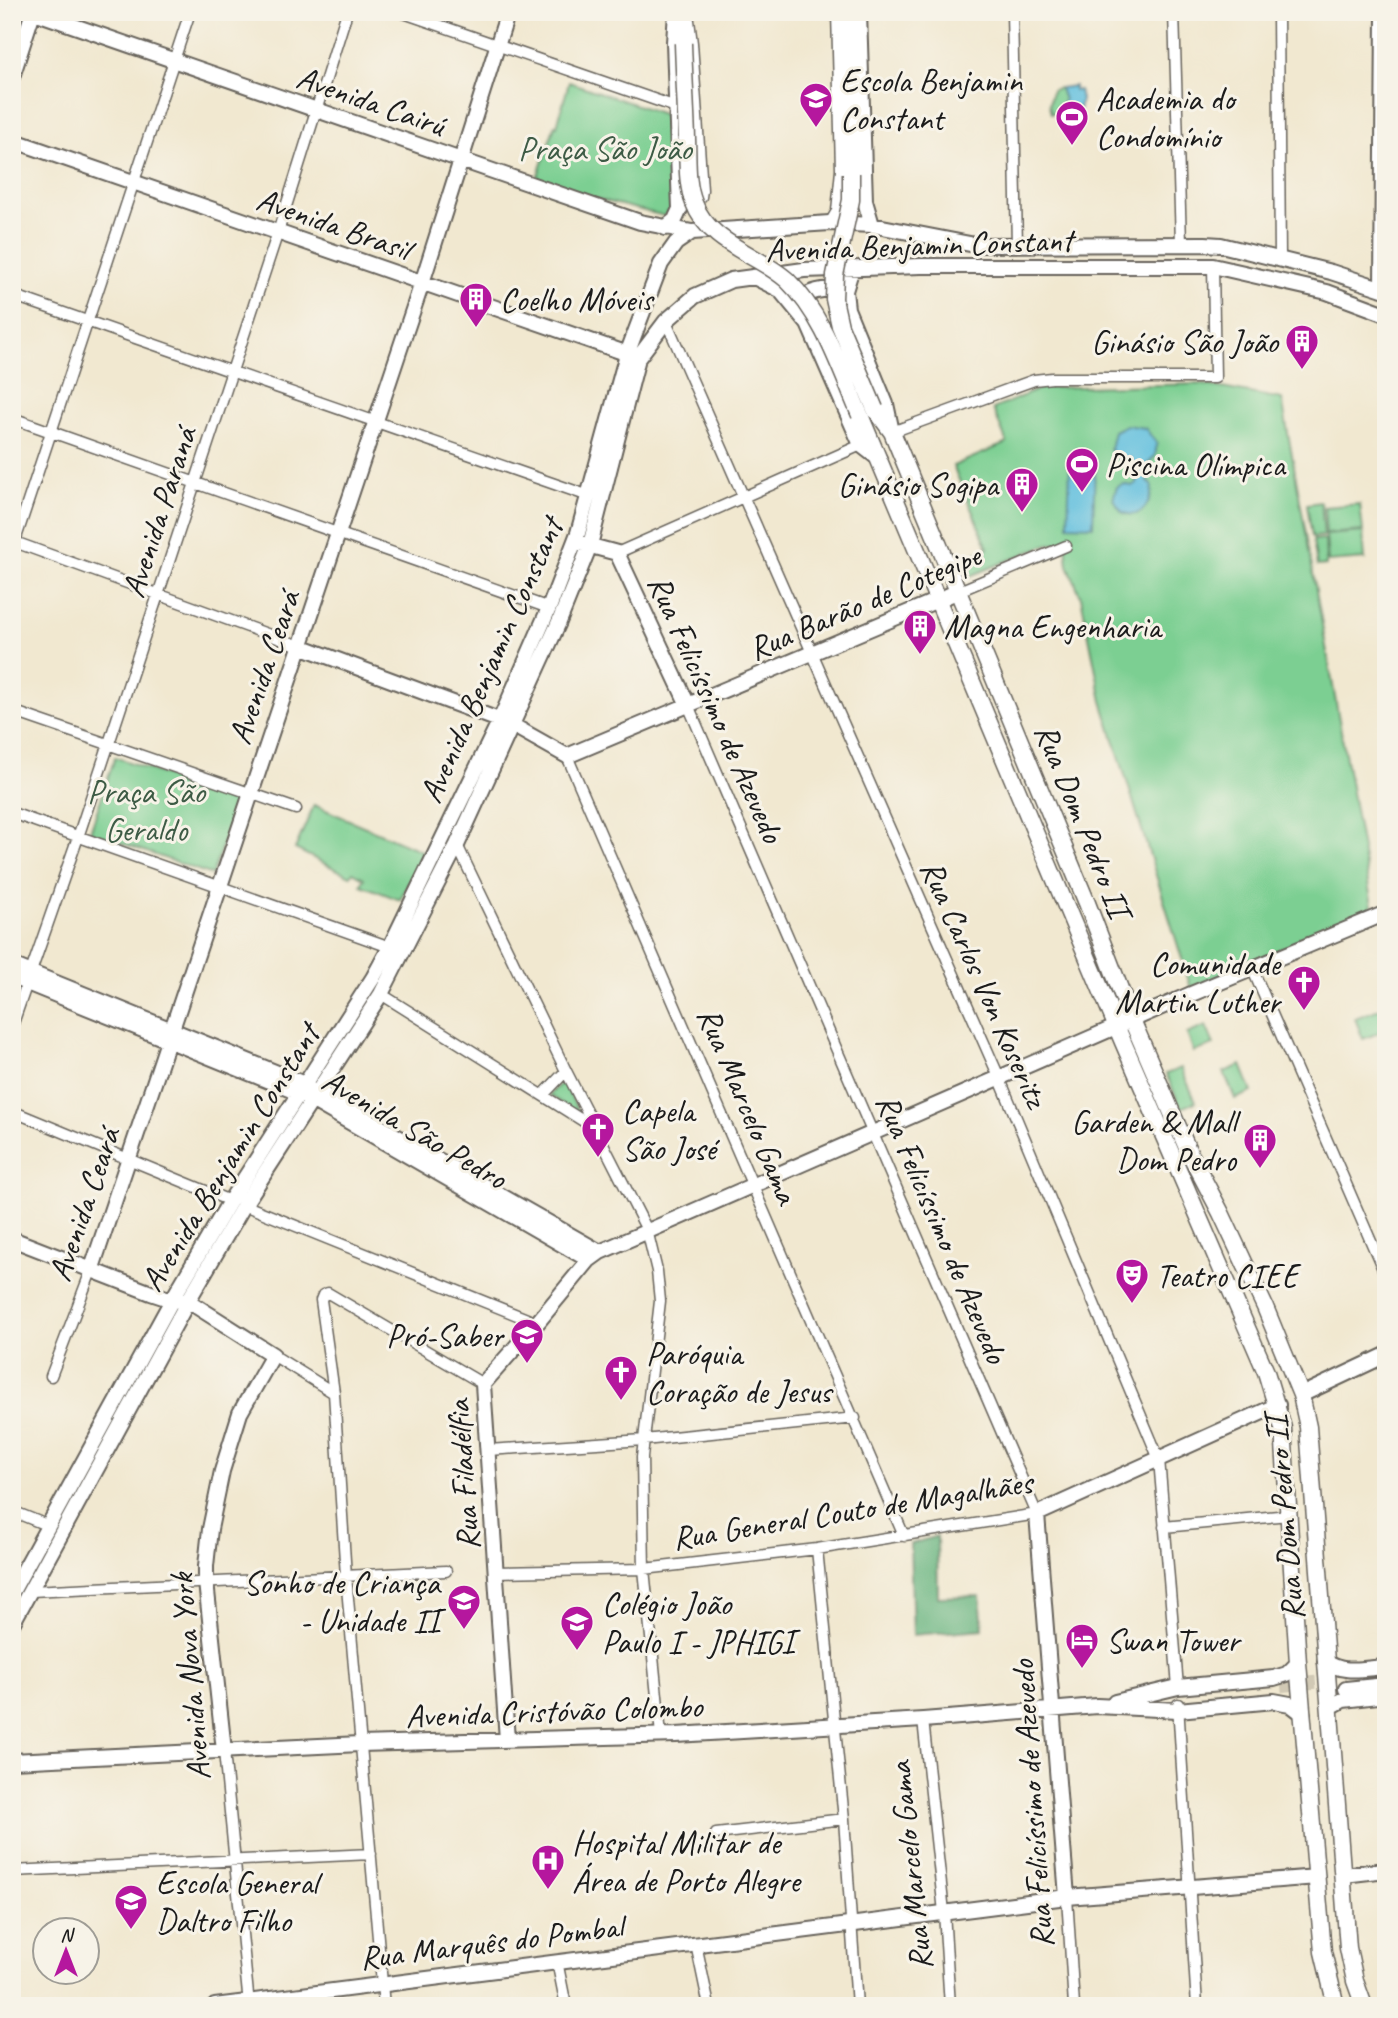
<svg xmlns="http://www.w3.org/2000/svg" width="1398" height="2018" font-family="Caveat,sans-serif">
<rect width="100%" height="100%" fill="#f7f3e8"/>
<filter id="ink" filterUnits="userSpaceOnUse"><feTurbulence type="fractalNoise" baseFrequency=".0143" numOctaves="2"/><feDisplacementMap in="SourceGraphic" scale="14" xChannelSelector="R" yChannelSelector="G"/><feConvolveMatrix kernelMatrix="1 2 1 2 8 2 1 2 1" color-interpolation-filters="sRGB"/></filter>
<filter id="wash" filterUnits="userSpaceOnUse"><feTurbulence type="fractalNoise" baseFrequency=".00686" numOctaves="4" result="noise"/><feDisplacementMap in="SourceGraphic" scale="28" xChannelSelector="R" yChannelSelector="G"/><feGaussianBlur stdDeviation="1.57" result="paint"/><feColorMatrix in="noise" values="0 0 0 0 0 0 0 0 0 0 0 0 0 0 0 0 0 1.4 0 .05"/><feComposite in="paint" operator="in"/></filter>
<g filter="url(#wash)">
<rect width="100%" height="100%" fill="#f1e8d0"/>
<!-- green -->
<path fill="#7bcf92" stroke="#4c7657" stroke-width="2" d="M569 82 669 116 671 209 664 216 593 198 537 178 555 125 557 126Z
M1060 88 1064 100 1061 110 1051 114 1049 105 1052 90Z
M1200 384 1282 399 1373 911 1191 988 1102 701 1081 597 1068 565 1066 544H1048L963 579 956 562 988 548 953 466 1007 443 993 409 1041 388Z
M1321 502 1324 536 1312 537 1307 504Z
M1360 504 1363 531 1326 534 1324 507Z
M1363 532 1365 559 1328 562 1326 535Z
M1325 539 1326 565 1317 566 1313 540Z
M115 757 237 801 212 875 90 832Z
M314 805 424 852 400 900 361 885 364 878 353 872 350 876 295 849Z
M1382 1008 1386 1018V1030L1363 1039 1355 1018Z
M1206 1026 1214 1045 1194 1052 1187 1034Z
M1241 1065 1252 1092 1235 1099 1224 1072Z
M1181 1068 1196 1102 1181 1108 1166 1074Z
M563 1081 581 1116 549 1095Z"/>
<!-- forest -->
<path fill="#64b27c" stroke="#40674c" stroke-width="2" d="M937 1536 938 1597 980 1596 983 1629 913 1635 910 1544Z"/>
<!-- water -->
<path fill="#60bfde" stroke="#3e6e7d" stroke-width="2" d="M1074 86V91L1079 90 1081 99 1079 110 1075 108 1073 114 1061 110 1064 100 1060 88Z
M1126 425 1145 428 1157 444 1155 456 1147 464V481L1152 485C1152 503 1141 521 1122 512L1113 499 1117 487 1123 484 1132 486 1136 483 1139 470 1130 458H1117L1110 449 1114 431Z
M1070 462 1095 463 1093 526 1068 525Z"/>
</g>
<g filter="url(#ink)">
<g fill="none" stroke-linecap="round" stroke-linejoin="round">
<!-- secondary-tunnel -->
<path stroke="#d1c9b5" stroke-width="14" stroke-dasharray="14 7" stroke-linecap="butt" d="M1281 1685 1346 1679"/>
<defs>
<path id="street" d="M401 12 676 107
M1012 12 1017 245
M1174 12 1181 243
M1278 12 1280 259
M688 13 692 43 702 190 701 197 690 205
M830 223 837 211 841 170 837 12
M12 295 589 496
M666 321 999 1077 1159 1459 1178 1687
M12 418 549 608
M892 432 1034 380 1052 378H1215L1213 266
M12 541 300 646
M12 550 190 12
M617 553 861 445
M959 591 1066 546
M12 711 296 809
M567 756 904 1536
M12 813 390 947
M457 845 566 1071 647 1230 657 1271 660 1301 642 1457 644 1569 661 1735
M1252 968 1386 1276
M381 994 596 1129
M12 1026 78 837 278 232 347 12
M543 1095 566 1071
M12 1111 230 1201
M244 1205 537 1323
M273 1355 334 1393
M51 1376 91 1271
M488 1450 644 1440 855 1418
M12 1511 49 1526
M1164 1527 1289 1515
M817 1549 844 1819 857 2006
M496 1572 644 1569 817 1549 1037 1514 688 705
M31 1591 446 1571
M1178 1704 1197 2006
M923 1720 944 1912 950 2006
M224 1751 249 2005
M716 1834 844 1819
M12 1871 371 1854
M1067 1897 1074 2006
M696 1944 709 2006
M557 1961 566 2006
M384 2006 346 1576 334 1393 321 1300 323 1295 328 1293 483 1384"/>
<path id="secondary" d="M34 12 640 222 692 232 830 223 872 225 975 245 1205 244 1221 245 1331 272 1386 290
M859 12 865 201 872 225
M12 77 33 12
M12 140 634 356
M665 228 675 220 680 209 674 42 676 12
M852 268 845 291 847 309 886 404 892 432
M754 277 780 290 808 324 861 445 879 459
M1382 289 1384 12
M794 303C810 290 823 288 843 291
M580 543 617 553 688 705
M300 646 512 725 567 756 959 591
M12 965 307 1085
M12 977 301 1094 589 1260
M319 1092 600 1252
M12 1239 151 1293 172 1300 188 1301 273 1355 240 1413 222 1471 210 1529 206 1566V1582L224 1751
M91 1271 422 283 508 12
M1301 1395 1386 1355
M12 1592 172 1300 230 1201 373 978 390 947 500 720 549 608 578 533 627 354 661 264 676 243 692 232
M12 1624 188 1301 244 1205 381 994 457 845 559 622 590 545 638 358 666 321 695 296 731 280 804 270 921 266H1213L1327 292 1386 314
M1325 1661C1343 1675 1365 1668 1386 1667
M1346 1689 1386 1685
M1115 1702 1178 1687 1274 1678 1287 1674 1298 1663
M1330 1707 1343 1700 1386 1695
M507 1740 483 1384 537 1323 589 1260 600 1252 1189 995 1386 913
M12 1761 360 1744 676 1735 923 1720 1097 1706 1178 1710 1274 1701 1290 1704 1303 1714
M1344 1875 1386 1870
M1067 1897 1037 1514 1278 1405
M215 2006 1067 1897 1317 1877"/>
<path id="primary" d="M682 12 683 43
M848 12 851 173
M875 409 892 432 1087 903 1132 1020 1188 1150 1221 1213 1265 1307 1301 1395 1308 1427 1348 1948 1355 1981 1364 2006
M860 415 1123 1042 1266 1372 1283 1428 1298 1663 1323 1952 1336 2006"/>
</defs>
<!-- street casing -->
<use href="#street" stroke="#67635b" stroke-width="13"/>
<!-- secondary casing -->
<use href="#secondary" stroke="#67635b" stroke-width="18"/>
<!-- primary casing -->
<use href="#primary" stroke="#67635b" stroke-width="19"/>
<!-- street -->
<use href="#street" stroke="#fff" stroke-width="10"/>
<!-- secondary -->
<use href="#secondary" stroke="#fff" stroke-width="14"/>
<!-- primary -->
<use href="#primary" stroke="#fff" stroke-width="16"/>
<defs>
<path id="primary-bridge" d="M683 43C684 75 686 107 687 139 688 160 686 183 694 203 709 244 758 254 787 280 824 316 840 369 860 415
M851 173V200L835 275 834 299 840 326 875 409"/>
</defs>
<!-- primary-bridge casing -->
<use href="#primary-bridge" stroke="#67635b" stroke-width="19" stroke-linecap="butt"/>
<!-- primary-bridge -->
<use href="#primary-bridge" stroke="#fff" stroke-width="16"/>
</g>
</g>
<!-- icons -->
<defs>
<symbol id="school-pin" viewBox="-11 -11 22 30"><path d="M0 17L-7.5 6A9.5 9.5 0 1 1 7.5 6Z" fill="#b5179e" stroke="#f7f3e8"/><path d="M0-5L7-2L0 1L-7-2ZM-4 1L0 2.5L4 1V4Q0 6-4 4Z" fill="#fff"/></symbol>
<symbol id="stadium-pin" viewBox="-11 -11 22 30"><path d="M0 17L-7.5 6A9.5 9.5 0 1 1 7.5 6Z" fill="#b5179e" stroke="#f7f3e8"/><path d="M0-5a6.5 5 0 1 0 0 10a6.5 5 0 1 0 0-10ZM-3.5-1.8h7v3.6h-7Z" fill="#fff"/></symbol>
<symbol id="building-pin" viewBox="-11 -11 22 30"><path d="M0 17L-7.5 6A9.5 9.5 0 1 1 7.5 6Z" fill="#b5179e" stroke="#f7f3e8"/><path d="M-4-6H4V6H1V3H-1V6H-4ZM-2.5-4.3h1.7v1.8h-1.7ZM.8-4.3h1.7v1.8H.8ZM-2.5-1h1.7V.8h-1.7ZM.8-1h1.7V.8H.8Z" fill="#fff"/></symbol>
<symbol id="church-pin" viewBox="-11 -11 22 30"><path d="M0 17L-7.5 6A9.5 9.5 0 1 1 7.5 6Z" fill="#b5179e" stroke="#f7f3e8"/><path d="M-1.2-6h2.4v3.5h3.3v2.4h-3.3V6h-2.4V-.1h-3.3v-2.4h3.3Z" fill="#fff"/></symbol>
<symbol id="theatre-pin" viewBox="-11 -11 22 30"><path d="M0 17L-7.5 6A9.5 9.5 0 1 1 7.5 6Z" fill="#b5179e" stroke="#f7f3e8"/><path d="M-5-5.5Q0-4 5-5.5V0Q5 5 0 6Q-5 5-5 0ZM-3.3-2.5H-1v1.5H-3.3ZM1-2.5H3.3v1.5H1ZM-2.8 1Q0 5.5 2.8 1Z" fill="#fff"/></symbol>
<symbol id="hotel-pin" viewBox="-11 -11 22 30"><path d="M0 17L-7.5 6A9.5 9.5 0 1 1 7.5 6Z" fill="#b5179e" stroke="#f7f3e8"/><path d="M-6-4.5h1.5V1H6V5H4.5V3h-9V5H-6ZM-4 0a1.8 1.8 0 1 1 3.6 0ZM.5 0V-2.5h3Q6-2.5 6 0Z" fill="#fff"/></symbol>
<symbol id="hospital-pin" viewBox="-11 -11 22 30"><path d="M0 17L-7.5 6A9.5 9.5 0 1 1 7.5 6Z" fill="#b5179e" stroke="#f7f3e8"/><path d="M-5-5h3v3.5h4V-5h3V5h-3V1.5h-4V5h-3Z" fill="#fff"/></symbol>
</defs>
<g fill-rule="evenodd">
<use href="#school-pin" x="797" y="80" width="38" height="52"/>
<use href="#stadium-pin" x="1053" y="98" width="38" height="52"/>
<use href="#building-pin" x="457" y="280" width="38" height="52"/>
<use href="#building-pin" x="1283" y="322" width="38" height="52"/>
<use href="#stadium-pin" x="1063" y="445" width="38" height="52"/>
<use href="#building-pin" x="1003" y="465" width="38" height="52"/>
<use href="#building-pin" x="901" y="607" width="38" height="52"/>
<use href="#church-pin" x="1285" y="963" width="38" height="52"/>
<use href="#church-pin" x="579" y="1110" width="38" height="52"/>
<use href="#building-pin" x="1241" y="1121" width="38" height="52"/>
<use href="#theatre-pin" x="1113" y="1256" width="38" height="52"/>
<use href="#school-pin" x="508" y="1316" width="38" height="52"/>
<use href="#church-pin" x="602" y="1353" width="38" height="52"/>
<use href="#school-pin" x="445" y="1582" width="38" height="52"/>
<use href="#school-pin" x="558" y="1603" width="38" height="52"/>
<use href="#hotel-pin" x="1063" y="1621" width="38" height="52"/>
<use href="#hospital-pin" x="529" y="1842" width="38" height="52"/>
<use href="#school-pin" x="112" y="1882" width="38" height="52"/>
</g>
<g text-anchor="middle" stroke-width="6" stroke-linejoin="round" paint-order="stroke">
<!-- poi labels -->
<g font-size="33" fill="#1c1c1c" stroke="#f7f3e8" text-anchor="start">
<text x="840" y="92">Escola Benjamin<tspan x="840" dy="38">Constant</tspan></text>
<text x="1096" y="110">Academia do<tspan x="1096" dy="38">Condomínio</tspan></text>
<text x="500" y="311">Coelho Móveis</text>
<text x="1278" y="353" text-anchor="end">Ginásio São João</text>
<text x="1106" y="476">Piscina Olímpica</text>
<text x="998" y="496" text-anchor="end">Ginásio Sogipa</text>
<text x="944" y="638">Magna Engenharia</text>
<text x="1280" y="975" text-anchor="end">Comunidade<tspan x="1280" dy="38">Martin Luther</tspan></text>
<text x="622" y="1122">Capela<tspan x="622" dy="38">São José</tspan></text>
<text x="1236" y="1133" text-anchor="end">Garden &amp; Mall<tspan x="1236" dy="38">Dom Pedro</tspan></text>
<text x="1156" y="1287">Teatro CIEE</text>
<text x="503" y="1347" text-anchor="end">Pró-Saber</text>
<text x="646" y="1365">Paróquia<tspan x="646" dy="38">Coração de Jesus</tspan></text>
<text x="440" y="1594" text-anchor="end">Sonho de Criança<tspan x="440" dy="38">- Unidade II</tspan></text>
<text x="602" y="1615">Colégio João<tspan x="602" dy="38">Paulo I - JPHIGI</tspan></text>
<text x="1106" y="1652">Swan Tower</text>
<text x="572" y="1854">Hospital Militar de<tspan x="572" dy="38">Área de Porto Alegre</tspan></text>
<text x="156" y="1894">Escola General<tspan x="156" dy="38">Daltro Filho</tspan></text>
</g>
<!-- street labels -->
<g font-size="33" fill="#1c1c1c" stroke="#f7f3e8">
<text transform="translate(371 100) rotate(19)" y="12">Avenida Cairú</text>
<text transform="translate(334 223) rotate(19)" y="12">Avenida Brasil</text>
<text transform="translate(919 244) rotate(-2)" y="12">Avenida Benjamin Constant</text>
<text transform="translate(158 512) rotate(-72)" y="12">Avenida Paraná</text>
<text transform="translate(864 601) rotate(-23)" y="12">Rua Barão de Cotegipe</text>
<text transform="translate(490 660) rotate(-66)" y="12">Avenida Benjamin Constant</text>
<text transform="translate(263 667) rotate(-71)" y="12">Avenida Ceará</text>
<text transform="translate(717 708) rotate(66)" y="12">Rua Felicíssimo de Azevedo</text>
<text transform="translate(1084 820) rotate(68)" y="12">Rua Dom Pedro II</text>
<text transform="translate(985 983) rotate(66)" y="12">Rua Carlos Von Koseritz</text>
<text transform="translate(749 1105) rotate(67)" y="12">Rua Marcelo Gama</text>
<text transform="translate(415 1128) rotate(30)" y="12">Avenida São Pedro</text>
<text transform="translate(229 1157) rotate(-58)" y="12">Avenida Benjamin Constant</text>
<text transform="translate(83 1204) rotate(-71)" y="12">Avenida Ceará</text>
<text transform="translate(943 1228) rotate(67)" y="12">Rua Felicíssimo de Azevedo</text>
<text transform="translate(462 1475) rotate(-94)" y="12">Rua Filadélfia</text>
<text transform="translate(852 1509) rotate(-9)" y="12">Rua General Couto de Magalhães</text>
<text transform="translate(1283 1518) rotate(-95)" y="12">Rua Dom Pedro II</text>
<text transform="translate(189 1677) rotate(-95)" y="12">Avenida Nova York</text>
<text transform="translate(554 1710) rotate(-2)" y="12">Avenida Cristóvão Colombo</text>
<text transform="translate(1031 1804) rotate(-94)" y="12">Rua Felicíssimo de Azevedo</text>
<text transform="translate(909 1866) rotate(-96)" y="12">Rua Marcelo Gama</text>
<text transform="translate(491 1941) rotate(-7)" y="12">Rua Marquês do Pombal</text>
</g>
<!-- park labels -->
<g font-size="33" fill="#3d5b45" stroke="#f7f3e8">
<text x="605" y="160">Praça São João</text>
<text x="146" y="803">Praça São<tspan x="146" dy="38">Geraldo</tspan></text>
</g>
</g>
<!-- margin -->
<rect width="1398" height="2018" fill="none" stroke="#f7f3e8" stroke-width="42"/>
<!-- north arrow -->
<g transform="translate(66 1951)"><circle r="33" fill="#f7f3e8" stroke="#9f9d96" stroke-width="2"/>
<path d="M0-5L12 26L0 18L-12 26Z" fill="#b5179e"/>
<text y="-10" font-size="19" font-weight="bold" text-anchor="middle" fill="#1c1c1c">N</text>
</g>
</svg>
